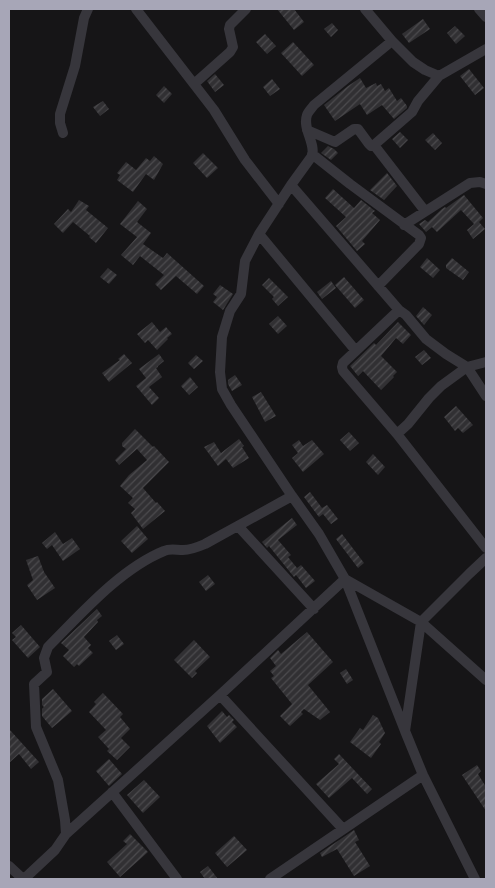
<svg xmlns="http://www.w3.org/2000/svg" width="495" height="888" font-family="'Nunito Sans',sans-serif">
<defs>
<pattern id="building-hatch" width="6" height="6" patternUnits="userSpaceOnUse" patternTransform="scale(1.25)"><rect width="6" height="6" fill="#313033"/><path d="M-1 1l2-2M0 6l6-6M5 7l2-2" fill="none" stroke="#4c4b4e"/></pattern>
</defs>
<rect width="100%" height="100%" fill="#161517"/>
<!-- building -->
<path fill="url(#building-hatch)" d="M277 9H294L304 22 294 30Z
M423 19 430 29 409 43 402 34Z
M332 23 338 30 331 37 324 29Z
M455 26 465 36 456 44 447 33Z
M265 34 276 46 267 54 256 42Z
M293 42 314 65 302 76 281 53Z
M469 69 484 88 475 95 460 76Z
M215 74 224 85 215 92 207 81Z
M360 78 366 88 376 83 377 86 381 84 385 91 389 88 397 101 401 98 407 106V108L394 119 382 105 367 115 360 104 335 121 324 105 348 86Z
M272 79 280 89 270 96 263 87Z
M164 86 172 94 164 103 156 95Z
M103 101 109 109 100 116 93 107Z
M400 132 408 140 400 148 392 139Z
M433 133 442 143 435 150 425 140Z
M328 146 334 149 338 153 331 160 321 153Z
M203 153 218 168 207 178 193 163Z
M154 156 163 164 154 180 146 174 133 192 117 180 120 175 117 173 126 162 136 170 146 158 150 161Z
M387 173 397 186 384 200 370 190Z
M333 189 354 208 361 200 375 211 372 213 380 220 362 241 365 244 357 251 336 226 346 217 325 198Z
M464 195 483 218 479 222 485 229 473 239 467 230 474 224 461 210 437 232 432 227 426 232 419 224 425 220 428 222 442 209 445 207 446 208Z
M79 200 89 206 86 210 108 228 96 243 89 237 90 236 73 222 63 233 54 224 68 209 71 212Z
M138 201 147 209 137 222 151 233 143 244 163 258 167 253 204 286 197 294 176 276 161 290 155 284 164 275 140 256 133 265 121 255 137 237 120 224Z
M427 258 440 270 433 278 420 267Z
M452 258 469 272 463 280 446 268V265Z
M108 268 117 275 109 284 100 277Z
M344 277 364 300 355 308 335 285Z
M269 278 288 297 278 306 272 299 274 297 262 285Z
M331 281 336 288 322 299 317 292Z
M220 285 233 294 223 310 213 302 217 297 213 294Z
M423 307 432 315 424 325 416 316Z
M278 316 287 326 278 334 269 324Z
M152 322 160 332 166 327 172 334 167 338 168 339 157 350 148 340 145 343 137 334Z
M398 322 411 335 403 344 396 338 381 356 397 372 393 376 394 377 381 390 363 371 358 376 350 366 374 343 376 345Z
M424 350 431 358 422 365 415 357Z
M124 354 132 363 109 382 102 373 120 360 118 359Z
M159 354 164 361 158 366V367L156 368 162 377 149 387 159 398 152 405 136 386 146 378 139 369Z
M196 355 203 361 194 369 188 363Z
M235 375 242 385 232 391 228 384V380Z
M190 377 198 387 189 395 181 386Z
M261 392 276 416 265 422 252 397Z
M456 406 473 425 463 433 458 428 455 431 444 417Z
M135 429 153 447 154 446 169 462 143 488 156 503 157 502 165 511 143 529 131 513 135 509 128 503 133 498 120 486 129 475 147 460 137 449 119 465 115 460 126 449 122 446V443Z
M349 432 359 443 350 451 340 440Z
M239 439 244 446 242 447 249 458 233 468 226 459 218 466 204 447 214 442 221 453Z
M299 440 303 446 312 440 324 454 303 472 292 458 298 453 292 445Z
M373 454 385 467 378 475 366 462Z
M310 492 322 508 327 505 338 519 331 524 323 514 319 517 304 497Z
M292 518 297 525 278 540 291 555 288 557 297 568 301 565 315 581 306 588 296 575 294 577 269 546 267 548 262 542Z
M137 526 148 539 132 553 121 541Z
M55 532 63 544 72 538 80 549 63 561 52 545 47 549 42 543Z
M342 534 364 563 358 568 336 539Z
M38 556 44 572 55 588 37 600 27 585 33 580 26 560Z
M208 575 215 584 206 591 199 582Z
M97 609 102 616 97 620 98 622 84 637 91 645 88 648 93 653 79 666 77 664 74 667 63 656 69 650 61 643Z
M21 625 40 647 28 658 12 640 16 637 12 633Z
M307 632 333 662 308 685 330 712 320 720 304 709 301 712 303 714 290 726 280 716 292 704 271 678 274 676 270 671 276 666 270 658 278 650 281 654Z
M117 635 124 644 116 650 109 641Z
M194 640 210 657 195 671 197 673 192 678 174 660Z
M346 669 353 680 347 684 340 673Z
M53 689 72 711 52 728 42 716V709L44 707 42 705V699Z
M103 693 123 714 120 717 130 729 121 738 130 747 117 760 107 751 109 749 98 737 106 730 89 712 96 704 94 702Z
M222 711 227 717 229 715 234 720 232 722 237 727 220 743 207 726Z
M373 715 378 718 385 733 379 742 381 744 371 758 350 742 360 728 363 730Z
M9 729 39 762 31 769 19 754 9 763Z
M339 754 372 789 367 794 352 778 329 798 316 784 339 764 334 759Z
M109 759 122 774 109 786 96 771Z
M477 765 481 771 478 774 486 787V811L462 775Z
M144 780 160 797 143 813 127 795Z
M354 830 359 840 355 842 370 866 354 876 337 849 322 857 320 853Z
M130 834 148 852 120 877 107 862 127 844 123 841Z
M234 836 247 850 227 867 215 853Z
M208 866 218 879H205L200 872Z"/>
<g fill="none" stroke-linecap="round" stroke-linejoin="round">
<!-- minor -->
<path stroke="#37363c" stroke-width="10" d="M136 9 214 110 245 160 279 204
M365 9 392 41 413 62 425 70 439 76
M479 9 486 17
M392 41 314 105C312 108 308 112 307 115 302 129 316 143 312 156L291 185 259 234 245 261 241 294 230 311 222 337 220 372 222 389 231 405 292 496 319 534 345 579 405 731
M194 84 230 52 233 47 229 29 230 25 246 9
M307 130 335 142 354 129H358L369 144 371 146 374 145 425 211
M63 133 60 123V114L75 66 84 18 88 9
M374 145 412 112 418 101 439 76 486 49
M312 154 350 184 419 235 421 238 419 244 378 286
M291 185 399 310 406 315 426 339 446 354 467 367 486 396
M404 225 470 183 480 182 486 184
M259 234 356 351
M399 310 343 363 342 367 343 371 397 434 486 548
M397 434 408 424 429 398 441 386 467 367 486 362
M238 526 314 609
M345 579 421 622 486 680
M220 695 343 829
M112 792 177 879
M66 834 65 820 58 780 36 727 34 684 47 672 44 658 48 647C81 614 120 569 164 551 170 548 176 550 183 550 191 550 198 547 205 544L292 496
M9 866 23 879
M24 879 55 850 66 834 220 695 345 579
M270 879 423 775
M475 879 423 775 405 731 421 622 469 574 486 558"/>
</g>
<!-- border -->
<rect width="495" height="888" fill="none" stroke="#a7a6b7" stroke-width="20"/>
</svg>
